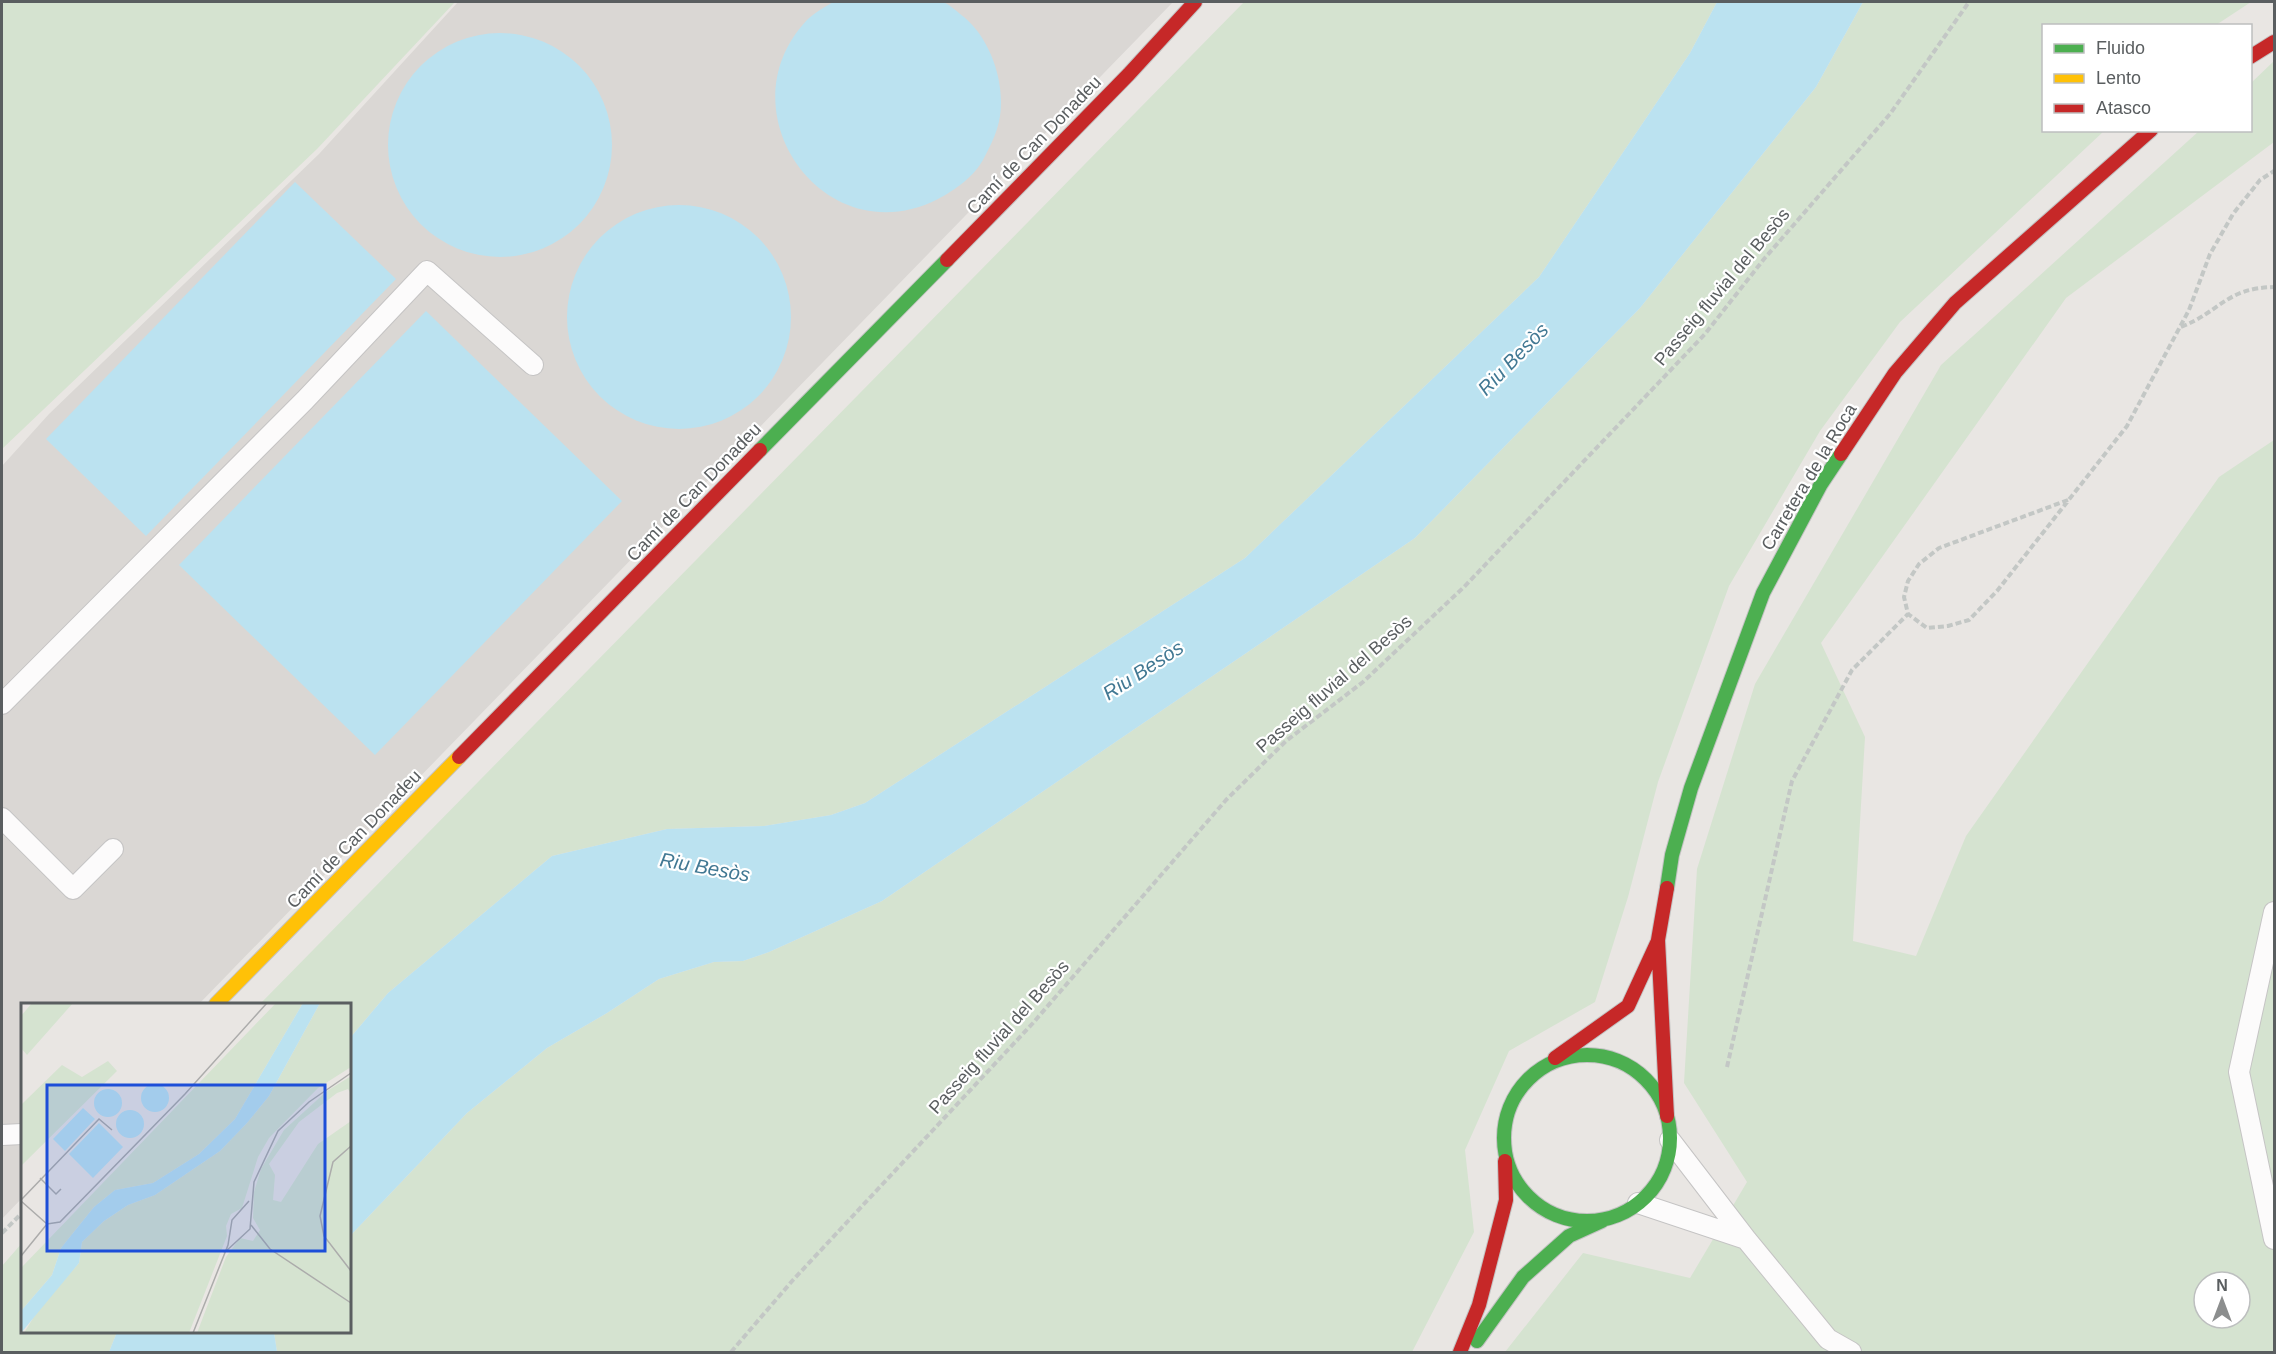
<svg xmlns="http://www.w3.org/2000/svg" width="2276" height="1354" font-family="Arial,sans-serif">
<rect width="100%" height="100%" fill="#e9e6e3"/>
<!-- industrial -->
<path fill="#dad7d4" d="M458 2H1173L199 1004H22V1198L2 1219V466L49 414 319 154Z"/>
<!-- green -->
<path fill="#d5e3d0" fill-rule="evenodd" d="M2 2H455L317 149 2 449Z
M1244 2H1717L1690 53 1539 277 1245 558 865 803 831 815 764 826 667 829 552 856 388 993 350 1038V1004H260Z
M1863 2H2251L2216 25 2044 26V130L2104 131 1900 322 1820 431 1729 586 1658 782 1628 897 1595 1002 1509 1051 1465 1150 1474 1232 1412 1352H277L274 1332H350V1236L467 1113 547 1048 607 1013 659 979 714 962 743 961 769 952 882 901 1415 538 1640 308 1816 87Z
M2274 61V142L2066 298 1821 643 1865 737 1853 941 1916 956 1966 836 2219 477 2274 440V1352H1505L1583 1253 1690 1278 1747 1182 1684 1083 1697 869 1755 684 1941 365 2199 131 2250 130 2251 83ZM2204 1282H2240V1318H2204Z
M22 1243V1332H117L109 1352H2V1266Z"/>
<!-- water -->
<path fill="#bbe2f0" d="M833 2C859 1 884 2 910 2 920 2 932 0 942 2 949 3 958 13 964 17 993 41 1009 92 997 129 994 139 989 148 984 158 975 176 955 190 938 199 825 257 721 111 807 20 814 13 825 7 833 2Z
M1717 2H1863L1816 87 1640 308 1415 538 882 901 769 952 743 961 714 962 659 979 607 1013 547 1048 467 1113 350 1236V1038L388 993 552 856 667 829 764 826 831 815 865 803 1245 558 1539 277 1690 53Z
M388 145a112 112 0 1 1 224 0a112 112 0 1 1-224 0Z
M295 182 396 279 146 536 46 439Z
M567 317a112 112 0 1 1 224 0a112 112 0 1 1-224 0Z
M426 311 622 501 375 755 179 565Z
M117 1332H274L277 1352H109Z"/>
<g fill="none" stroke-linecap="round" stroke-linejoin="round">
<defs>
<path id="lane" d="M2 704 305 400 427 271 533 365
M2 818 73 889 113 849
M2274 912 2239 1072 2274 1239
M2 1135 22 1134
M1670 1140 1746 1239 1828 1339 1851 1352
M1638 1203 1746 1239"/>
<path id="fast" d="M760 450 947 260
M1667 888 1672 855 1691 788 1763 593 1821 484 1841 454
M1504 1138a83 83 0 1 1 166 0a83 83 0 1 1-166 0Z
M1477 1341 1523 1277 1569 1236 1602 1221"/>
<path id="slow" d="M216 1004 459 757"/>
<path id="jam" d="M2250 57 2274 42
M947 260 1129 74 1195 2
M1841 454 1895 373 1955 303 2151 130
M459 757 760 450
M1667 888 1658 940 1667 1116
M1555 1058 1628 1006 1657 943
M1460 1352 1479 1305 1506 1200 1505 1161"/>
</defs>
<!-- lane casing -->
<use href="#lane" stroke="#c5c4c4" stroke-width="22"/>
<!-- fast casing -->
<use href="#fast" stroke="#c3c3c3" stroke-width="16"/>
<!-- slow casing -->
<use href="#slow" stroke="#c3c3c3" stroke-width="16"/>
<!-- jam casing -->
<use href="#jam" stroke="#c3c3c3" stroke-width="16"/>
<!-- path -->
<path stroke="#c3c7c5" stroke-width="4" stroke-dasharray="6 3" stroke-linecap="butt" d="M2181 327C2221 311 2226 288 2274 287
M2068 500 1939 548 1919 564 1908 581 1904 597 1908 614 1927 628 1948 626 1969 620 1997 591 2127 426 2189 310 2210 254 2233 214 2260 180 2274 171
M1727 1067 1792 781 1852 670 1908 614
M2 1233 22 1213
M731 1352 793 1280 1033 1023 1226 800 1286 741 1363 682 1464 587 1705 334 1764 259 1890 114 1969 2"/>
<!-- lane -->
<use href="#lane" stroke="#fcfbfb" stroke-width="20"/>
<!-- fast -->
<use href="#fast" stroke="#4caf50" stroke-width="14"/>
<!-- slow -->
<use href="#slow" stroke="#ffc107" stroke-width="14"/>
<!-- jam -->
<use href="#jam" stroke="#c62828" stroke-width="14"/>
</g>
<g text-anchor="middle" stroke-width="4.5" stroke-linejoin="round" paint-order="stroke">
<!-- street labels -->
<g font-size="18" fill="#5a5e60" stroke="#fff">
<text transform="translate(1034 145) rotate(-46)" y="6">Camí de Can Donadeu</text>
<text transform="translate(1722 287) rotate(-50)" y="6">Passeig fluvial del Besòs</text>
<text transform="translate(1809 477) rotate(-59)" y="6">Carretera de la Roca</text>
<text transform="translate(694 492) rotate(-46)" y="6">Camí de Can Donadeu</text>
<text transform="translate(1334 684) rotate(-41)" y="6">Passeig fluvial del Besòs</text>
<text transform="translate(354 839) rotate(-46)" y="6">Camí de Can Donadeu</text>
<text transform="translate(999 1037) rotate(-48)" y="6">Passeig fluvial del Besòs</text>
</g>
<!-- water labels -->
<g font-size="20" font-style="italic" fill="#417893" stroke="#fff">
<text transform="translate(1513 359) rotate(-46)" y="7">Riu Besòs</text>
<text transform="translate(1143 670) rotate(-33)" y="7">Riu Besòs</text>
<text transform="translate(705 867) rotate(10)" y="7">Riu Besòs</text>
</g>
</g>
<!-- overview -->
<g transform="translate(21 1003)">
<rect width="330" height="330" fill="#e9e6e3"/>
<path d="M11 0H52L6 52 0 45V13ZM255 0H282L214 116 178 151 132 180 94 187 73 204 40 245 31 272 0 308V265ZM299 0H330V64L297 85 248 135 237 154 221 205 210 211 205 223 206 233 168 330H3L17 307 58 260 61 239 83 218 107 202 134 192 199 148 226 120 248 93ZM87 58 96 68 0 163V102L4 98 41 62 61 74ZM330 73V91L327 86 316 90 278 119 248 161 254 172 252 197 260 199 297 141 330 118V330H176L205 254 219 235 232 238 239 227 232 215 233 189 240 166 263 127 306 88Z" fill="#d5e3d0"/>
<path d="M282 0H299L248 93 226 120 199 148 134 192 107 202 83 218 61 239 58 260 0 330V308L31 272 40 245 73 204 94 187 132 180 178 151 214 116ZM120 95a14 14 0 1 1 28 0a14 14 0 1 1-28 0ZM73 100a14 14 0 1 1 28 0a14 14 0 1 1-28 0ZM62 105 74 116 44 148 32 136ZM95 121a14 14 0 1 1 28 0a14 14 0 1 1-28 0ZM78 120 102 144 72 175 48 151Z" fill="#bbe2f0"/>
<path fill="none" stroke="#acacab" stroke-width="1.5" d="M330 143 312 159 299 213 303 233 330 268M19 175 35 191 40 186M0 197 78 116 91 127M0 198 26 221 39 219 164 91 246 0M230 222 249 246 330 300M203 250 229 226 233 179 257 128 288 99 330 70M0 253 26 221M172 330 207 242 211 217 228 198"/>
<path fill="#1d4ed8" fill-opacity="0.15" stroke="#1d4ed8" stroke-width="3" d="M26 82H304V248H26Z"/>
<rect width="330" height="330" fill="none" stroke="#5a5e60" stroke-width="3"/>
</g>
<!-- border -->
<rect width="2276" height="1354" fill="none" stroke="#5a5e60" stroke-width="6"/>
<!-- legend -->
<rect x="2042" y="24" width="210" height="108" fill="#ffffff" stroke="#bdbfbf" stroke-width="1.5"/>
<rect x="2054" y="44" width="30" height="9" fill="#4caf50" stroke="#bdbfbf" stroke-width="1.5"/>
<text x="2096" y="54" font-size="18" fill="#5a5e60">Fluido</text>
<rect x="2054" y="74" width="30" height="9" fill="#ffc107" stroke="#bdbfbf" stroke-width="1.5"/>
<text x="2096" y="84" font-size="18" fill="#5a5e60">Lento</text>
<rect x="2054" y="104" width="30" height="9" fill="#c62828" stroke="#bdbfbf" stroke-width="1.5"/>
<text x="2096" y="114" font-size="18" fill="#5a5e60">Atasco</text>
<!-- north arrow -->
<g transform="translate(2222 1300)"><circle r="28" fill="#ffffff" stroke="#bdbfbf" stroke-width="1.5"/>
<path d="M0-4.5L10 22L0 15L-10 22Z" fill="#8c8e8e"/>
<text y="-9" font-size="16" font-weight="bold" text-anchor="middle" fill="#5a5e60">N</text>
</g>
</svg>
